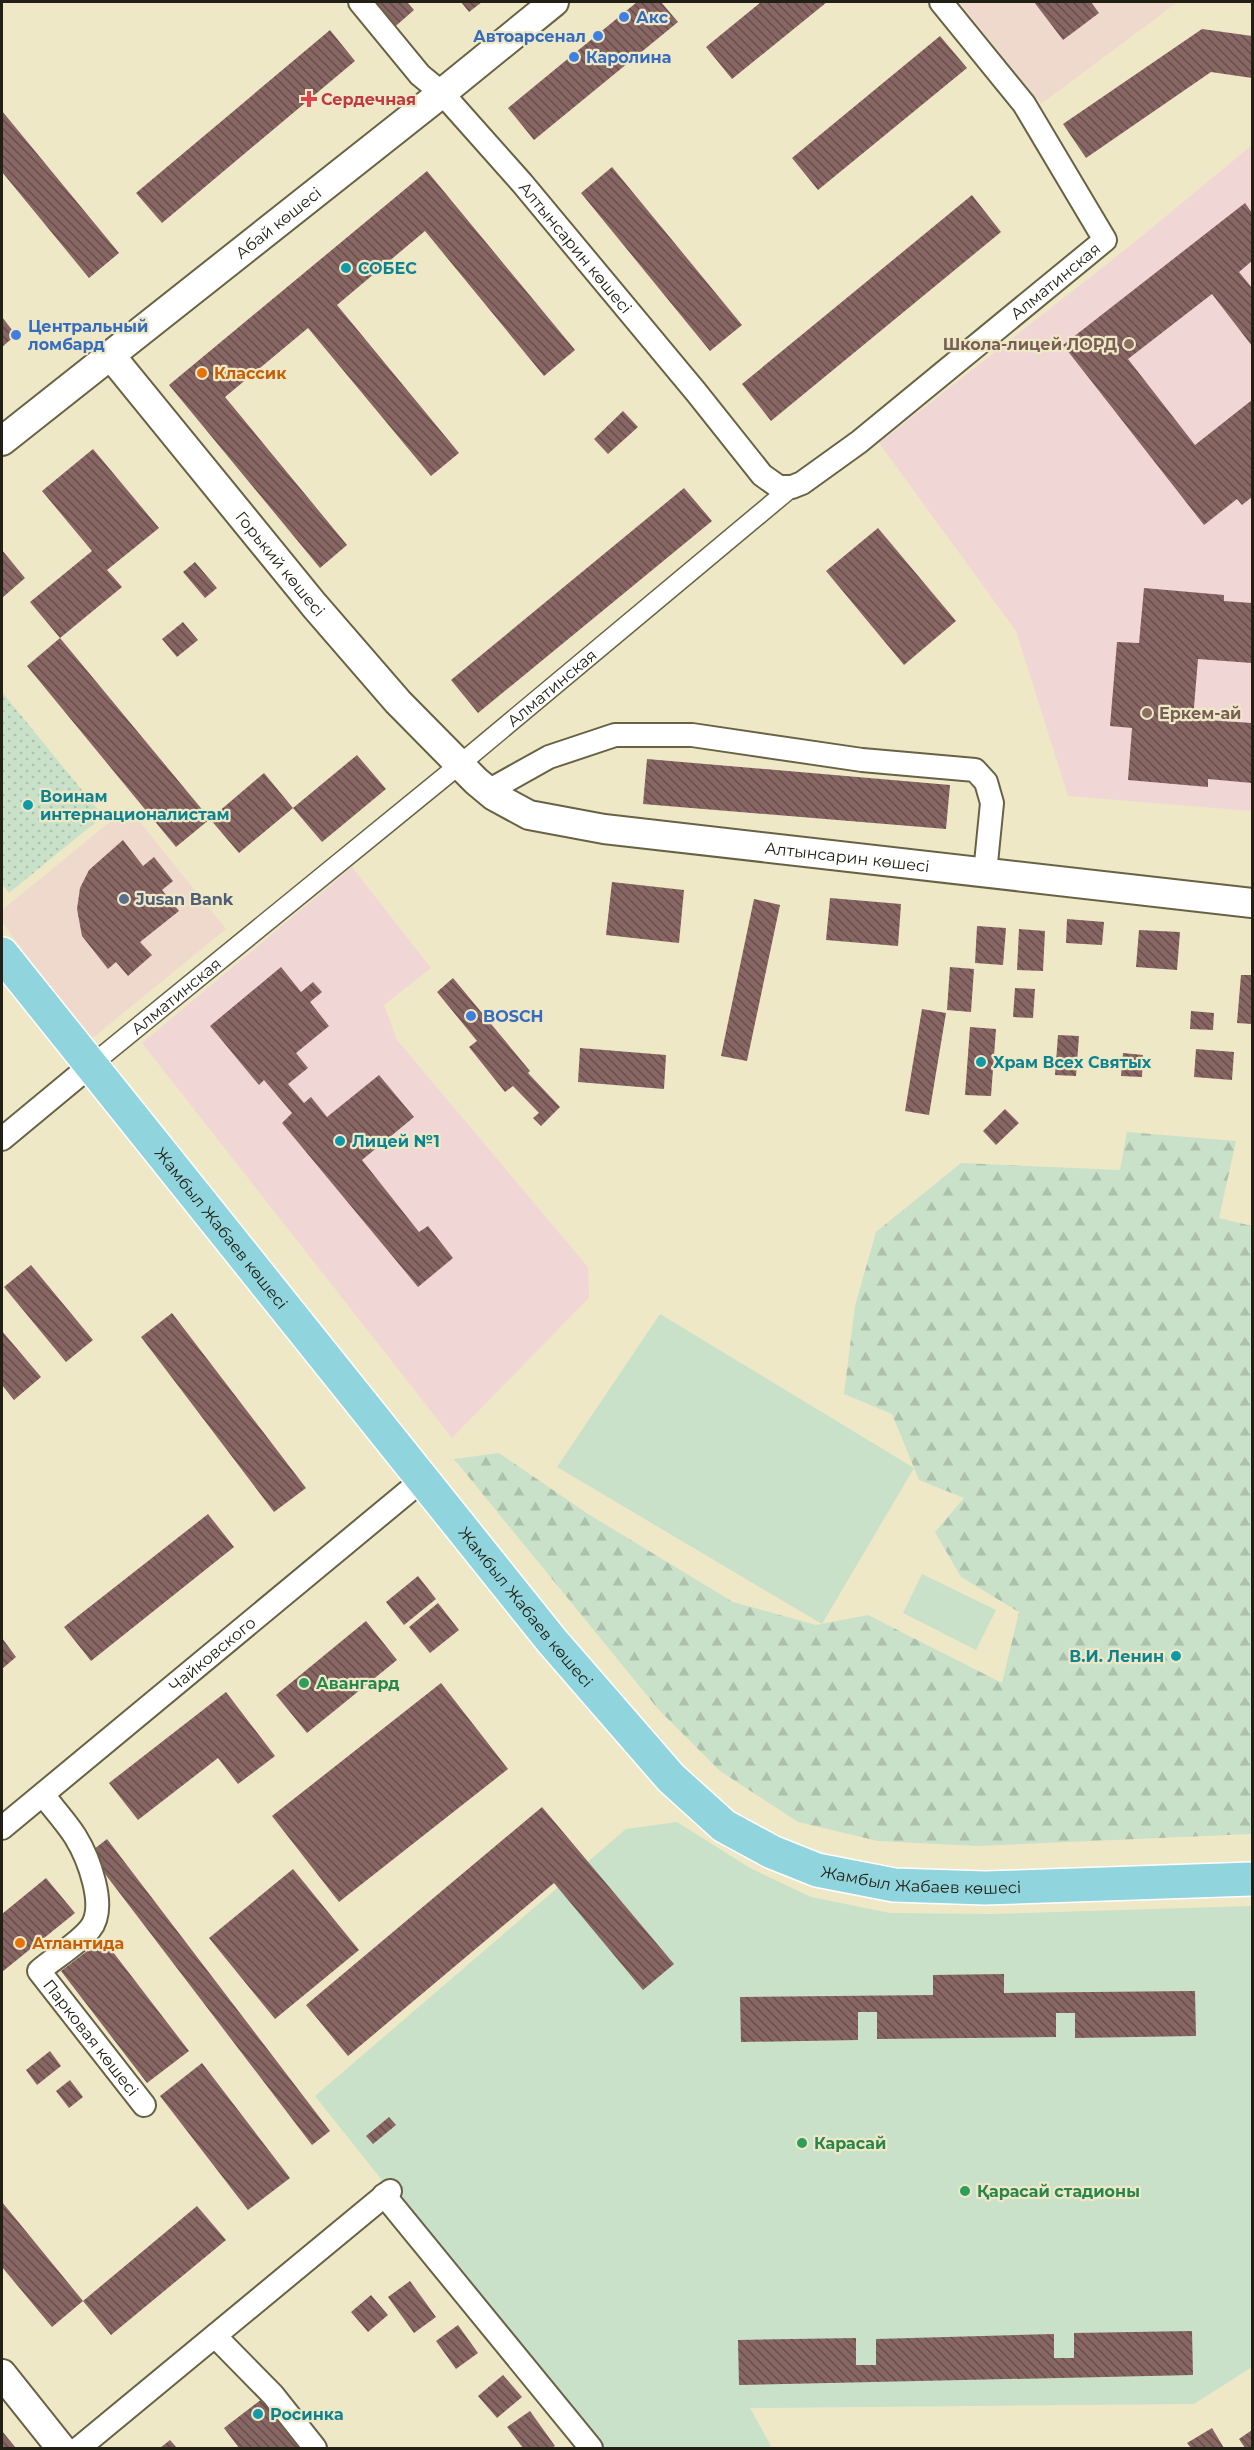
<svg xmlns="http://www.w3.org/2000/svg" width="1254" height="2450" font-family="Montserrat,sans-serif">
<defs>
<pattern id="grass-dots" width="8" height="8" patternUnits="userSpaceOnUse" patternTransform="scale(1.5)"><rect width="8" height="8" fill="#c9e0c9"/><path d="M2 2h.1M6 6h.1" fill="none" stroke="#acc0ac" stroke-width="1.8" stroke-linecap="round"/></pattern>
<pattern id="forest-firs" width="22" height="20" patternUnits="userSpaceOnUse" patternTransform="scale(1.5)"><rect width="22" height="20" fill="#c9e0c9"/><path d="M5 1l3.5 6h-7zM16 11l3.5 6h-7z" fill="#acc0ac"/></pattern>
<pattern id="building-back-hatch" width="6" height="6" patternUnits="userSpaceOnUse" patternTransform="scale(1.5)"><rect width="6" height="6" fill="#886664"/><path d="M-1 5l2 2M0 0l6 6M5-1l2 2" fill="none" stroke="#684f4c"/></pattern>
</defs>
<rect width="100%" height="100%" fill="#efe8c7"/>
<!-- commercial -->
<path fill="#efd9cc" d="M959 2H1178L1041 104Z
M128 807 226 929 89 1041 2 922V910Z"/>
<!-- education -->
<path fill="#f1d6d6" d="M1252 145V811L1068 796 1016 631 879 443 1131 245Z
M352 867 431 968 384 1005 397 1040 588 1267 589 1298 452 1438 142 1043Z"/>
<!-- grass -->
<path fill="url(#grass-dots)" d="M2 692 103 816 9 893 2 884Z"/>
<!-- forest -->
<path fill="url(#forest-firs)" d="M1127 1132 1236 1141 1219 1218 1252 1226V1834L976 1846 878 1841 798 1822 720 1771 659 1710 454 1459 499 1453 588 1514 733 1602 816 1625 868 1615 1002 1683 1019 1612 961 1577 935 1532 964 1498 919 1480 892 1414 844 1394 855 1306 876 1232 961 1163 1120 1170Z"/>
<!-- pitch -->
<path fill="#c9e0c9" d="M660 1314 914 1468 822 1624 557 1467Z
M922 1574 996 1610 976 1650 903 1613Z
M677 1822 750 1868 811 1897 890 1913 991 1914 1252 1906V2367L1194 2404 750 2408 771 2446 766 2448H595L315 2096 626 1829Z"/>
<!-- building -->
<path fill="url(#building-back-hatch)" d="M373 2H407L414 10 390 31Z
M461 2H482L469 12Z
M637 2H661L678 22 534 140 508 108Z
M761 2H827L732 79 706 47Z
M1034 2H1091L1099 13 1063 40Z
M1202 29 1252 36V78L1211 72 1086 158 1063 124Z
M330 30 355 61 162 223 136 193Z
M940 36 967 68 818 190 792 158Z
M2 111 119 253 89 278 2 172Z
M612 167 742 325 710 351 581 193Z
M427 171 575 350 544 376 425 231 337 305 459 453 431 476 308 328 225 397 347 545 320 568 169 385Z
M972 195 1001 232 771 421 742 384Z
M1245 203 1252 213V261L1239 272 1252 288V346L1212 294 1128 359 1195 445 1252 400V497L1242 505 1237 499 1204 525 1063 345Z
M2 317 16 335 2 347Z
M623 411 638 427 608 454 594 439Z
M93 449 159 528 107 570 122 587 60 638 30 602 92 551 42 491Z
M684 488 712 521 478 713 451 680Z
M878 528 956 621 904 665 826 571Z
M2 550 25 578 2 598Z
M195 562 217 588 205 598 183 572Z
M1144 588 1224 595V601L1252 603V663L1198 659 1193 719 1252 723V783L1208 779V787L1128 780 1132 728 1110 726 1117 642 1139 643Z
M183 622 198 640 177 657 162 639Z
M60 638 210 819 176 847 27 666Z
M357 755 386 789 322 842 293 808 239 853 210 819 264 773 293 808Z
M647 759 950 785 946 829 643 804Z
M123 840 143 866 154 857 173 881 162 890 179 911 140 942 152 955 128 976 116 962 108 969 82 936 77 909 80 888 89 870Z
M612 882 684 890 679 943 606 935Z
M830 898 901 904 898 946 826 940Z
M754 899 780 905 747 1061 721 1056Z
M1067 919 1104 922 1102 945 1066 943Z
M977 926 1006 928 1003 965 975 963Z
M1019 929 1045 931 1043 971 1017 970Z
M1139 930 1180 932 1177 970 1136 967Z
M281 967 301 992 313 982 322 992 310 1002 329 1026 296 1053 308 1068 288 1084 304 1103 311 1097 327 1117 379 1075 414 1117 362 1160 419 1232 428 1226 453 1258 418 1287 282 1123 292 1113 264 1080 259 1085 210 1026Z
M950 967 974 969 971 1012 947 1010Z
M1241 975H1252V1024L1237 1023Z
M453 978 530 1071 528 1073 560 1107 541 1126 533 1118 539 1113 513 1086 505 1092 469 1047 477 1041 437 992Z
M1015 988 1035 989 1033 1018 1013 1017Z
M922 1009 946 1013 929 1115 905 1111Z
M1191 1011 1214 1013 1213 1030 1190 1029Z
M970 1027 996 1029 991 1096 965 1095Z
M1058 1035 1079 1036 1076 1076 1055 1075Z
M580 1048 666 1055 664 1089 578 1082Z
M1196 1049 1234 1052 1232 1080 1194 1077Z
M1123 1053 1143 1055 1142 1077 1121 1076Z
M1005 1109 1019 1123 996 1145 983 1131Z
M31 1265 93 1340 66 1362 4 1287Z
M172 1313 306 1488 274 1512 141 1337Z
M2 1331 41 1377 14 1400 2 1385Z
M208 1514 234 1547 91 1661 64 1627Z
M418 1576 436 1599 404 1625 386 1602Z
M438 1603 459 1630 430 1653 409 1627Z
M366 1621 397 1660 307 1733 276 1695Z
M2 1638 16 1657 2 1669Z
M441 1683 508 1769 339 1902 272 1816Z
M226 1692 275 1756 238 1784 218 1758 138 1820 109 1783Z
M542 1807 674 1964 643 1990 554 1883 348 2056 306 2005Z
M107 1839 330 2131 312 2145 89 1853Z
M293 1869 359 1950 275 2019 209 1938Z
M46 1878 75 1913 2 1972V1914Z
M103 1939 189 2051 147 2083 61 1971Z
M1004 1974V1993L1195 1991 1196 2036 1075 2038V2013H1056V2037L877 2039V2012H858V2040L741 2042 740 1997 933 1995V1975Z
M50 2051 61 2066 37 2085 26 2070Z
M202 2063 290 2178 248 2210 160 2096Z
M70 2080 83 2097 69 2108 56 2091Z
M389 2117 396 2125 373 2144 366 2136Z
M2 2202 83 2301 52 2327 2 2267Z
M197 2206 226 2240 111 2335 83 2301Z
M410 2281 436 2317 414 2333 388 2297Z
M371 2295 388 2315 368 2332 351 2312Z
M458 2325 478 2353 456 2369 436 2341Z
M1192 2331 1193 2375 739 2385 738 2340 856 2338V2365H876V2339L1054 2334V2358H1074V2333Z
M503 2375 522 2397 497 2418 478 2396Z
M262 2399 299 2448H239L224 2428Z
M530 2411 555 2446 552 2448H523L507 2427Z
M1212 2428 1224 2448H1191L1187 2443Z
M1252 2430V2448H1245L1239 2439Z
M2 2431 16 2448H2Z
M170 2440 177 2448H160Z"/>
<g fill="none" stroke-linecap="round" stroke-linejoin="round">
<defs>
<g id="pedestrian">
<path id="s1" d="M90 1066 459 765 792 487"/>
</g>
<g id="minor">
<path id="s2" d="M360 2 420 75 442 93 522 183 696 392 762 475 779 487H792L802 483 859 442 1105 240 1024 104 941 2"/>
<path d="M488 791 549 757 615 735H692L862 760 975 770 986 782 992 803 985 873"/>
<path d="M2 1139 90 1066"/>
<path id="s3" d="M44 1796C54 1809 66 1822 75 1836 88 1857 108 1907 90 1929 78 1944 54 1958 39 1971L144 2105"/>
<path id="s4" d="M2 1828 422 1480"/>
<path d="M384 2195 591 2448"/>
<path d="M215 2336 273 2395 315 2448"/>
<path d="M79 2448 390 2191"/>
</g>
<g id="tertiary">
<path id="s5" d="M111 356 314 605 398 702 476 781 494 796 529 815 604 829 1252 903"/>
<path id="s6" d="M2 441 442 93 554 2"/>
<path d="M2 2374 61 2448"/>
</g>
<g id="primary">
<path id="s7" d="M2 954 552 1641 671 1778 724 1826 772 1852 817 1870 894 1885 985 1888 1252 1879"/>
</g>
</defs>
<!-- pedestrian casing -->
<use href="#pedestrian" stroke="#686245" stroke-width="21"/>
<!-- minor casing -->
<use href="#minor" stroke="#686245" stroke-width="26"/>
<!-- tertiary casing -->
<use href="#tertiary" stroke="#686245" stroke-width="32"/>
<!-- primary casing -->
<use href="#primary" stroke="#fff" stroke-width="36"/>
<!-- pedestrian -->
<use href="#pedestrian" stroke="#fff" stroke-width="18"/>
<!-- minor -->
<use href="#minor" stroke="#fff" stroke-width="22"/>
<!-- tertiary -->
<use href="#tertiary" stroke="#fff" stroke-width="28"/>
<!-- primary -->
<use href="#primary" stroke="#90d5dd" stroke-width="33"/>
</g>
<!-- markers -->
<g fill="#3f7fe0" stroke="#efe8c7" stroke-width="2">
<circle cx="624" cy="17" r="6"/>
<circle cx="598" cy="36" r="6"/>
<circle cx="574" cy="57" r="6"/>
<circle cx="16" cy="335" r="6"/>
<circle cx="471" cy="1016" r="6"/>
</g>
<path fill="#e0444e" stroke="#efe8c7" stroke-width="2" d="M306 90h6v6h6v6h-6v6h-6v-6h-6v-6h6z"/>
<g fill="#0f9aa8" stroke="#efe8c7" stroke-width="2">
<circle cx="346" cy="268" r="6"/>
<circle cx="28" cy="805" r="6"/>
<circle cx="981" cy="1062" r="6"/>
<circle cx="340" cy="1141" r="6"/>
<circle cx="1176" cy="1656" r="6"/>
<circle cx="258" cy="2414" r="6"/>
</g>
<g fill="#8d6e63" stroke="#efe8c7" stroke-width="2">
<circle cx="1129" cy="344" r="6"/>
<circle cx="1147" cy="713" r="6"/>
</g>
<g fill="#e8710a" stroke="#efe8c7" stroke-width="2">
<circle cx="202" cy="373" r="6"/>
<circle cx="20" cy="1943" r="6"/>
</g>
<circle fill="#5c6f8a" stroke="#efe8c7" stroke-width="2" cx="124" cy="899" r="6"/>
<g fill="#2e9e5b" stroke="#efe8c7" stroke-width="2">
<circle cx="304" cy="1683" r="6"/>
<circle cx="802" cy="2143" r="6"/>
<circle cx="965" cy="2191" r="6"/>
</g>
<g text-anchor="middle" stroke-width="4.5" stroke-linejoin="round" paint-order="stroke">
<!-- shop labels -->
<g font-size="16" font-weight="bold" fill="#366cbe" stroke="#efe8c7" text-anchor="start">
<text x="636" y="23">Акс</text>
<text x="586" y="42" text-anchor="end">Автоарсенал</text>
<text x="586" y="63">Каролина</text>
<text x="28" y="332">Центральный<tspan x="28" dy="18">ломбард</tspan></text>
<text x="483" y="1022">BOSCH</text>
</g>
<!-- health labels -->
<g font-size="16" font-weight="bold" fill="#be3a42" stroke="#efe8c7" text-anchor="start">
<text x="321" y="105">Сердечная</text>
</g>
<!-- street labels -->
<g font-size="16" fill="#222014" stroke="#efe8c7">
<text dy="6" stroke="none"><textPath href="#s6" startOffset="352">Абай көшесі</textPath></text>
<text dy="6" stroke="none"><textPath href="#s2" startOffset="327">Алтынсарин көшесі</textPath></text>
<text dy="6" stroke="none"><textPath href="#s2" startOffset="990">Алматинская</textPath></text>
<text dy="6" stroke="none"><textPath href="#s5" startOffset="268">Горький көшесі</textPath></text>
<text dy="6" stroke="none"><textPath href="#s1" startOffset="597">Алматинская</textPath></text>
<text dy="6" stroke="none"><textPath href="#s5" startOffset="945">Алтынсарин көшесі</textPath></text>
<text dy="6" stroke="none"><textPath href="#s1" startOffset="111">Алматинская</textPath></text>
<text dy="6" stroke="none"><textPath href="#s7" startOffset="351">Жамбыл Жабаев көшесі</textPath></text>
<text dy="6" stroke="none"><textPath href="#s7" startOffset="837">Жамбыл Жабаев көшесі</textPath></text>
<text dy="6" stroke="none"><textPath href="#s4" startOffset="273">Чайковского</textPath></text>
<text dy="6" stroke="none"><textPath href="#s7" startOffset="1341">Жамбыл Жабаев көшесі</textPath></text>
<text dy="6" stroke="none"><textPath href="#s3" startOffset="300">Парковая көшесі</textPath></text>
</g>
<!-- culture labels -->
<g font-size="16" font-weight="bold" fill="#0d838f" stroke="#efe8c7" text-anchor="start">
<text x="358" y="274">СОБЕС</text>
<text x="40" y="802">Воинам<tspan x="40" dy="18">интернационалистам</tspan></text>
<text x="993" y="1068">Храм Всех Святых</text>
<text x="352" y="1147">Лицей №1</text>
<text x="1164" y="1662" text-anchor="end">В.И. Ленин</text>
<text x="270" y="2420">Росинка</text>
</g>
<!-- education labels -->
<g font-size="16" font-weight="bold" fill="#785e54" stroke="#efe8c7" text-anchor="end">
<text x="1117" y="350">Школа-лицей ЛОРД</text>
<text x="1159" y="719" text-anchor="start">Еркем-ай</text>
</g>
<!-- food labels -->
<g font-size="16" font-weight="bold" fill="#c56008" stroke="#efe8c7" text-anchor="start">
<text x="214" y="379">Классик</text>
<text x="32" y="1949">Атлантида</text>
</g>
<!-- service labels -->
<g font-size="16" font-weight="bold" fill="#4e5e75" stroke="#efe8c7" text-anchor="start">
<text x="136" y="905">Jusan Bank</text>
</g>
<!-- leisure labels -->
<g font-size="16" font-weight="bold" fill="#27864d" stroke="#efe8c7" text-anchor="start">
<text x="316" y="1689">Авангард</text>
<text x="814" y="2149">Карасай</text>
<text x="977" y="2197">Қарасай стадионы</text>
</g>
</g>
<!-- border -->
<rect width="1254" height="2450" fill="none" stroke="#222014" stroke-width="6"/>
</svg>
